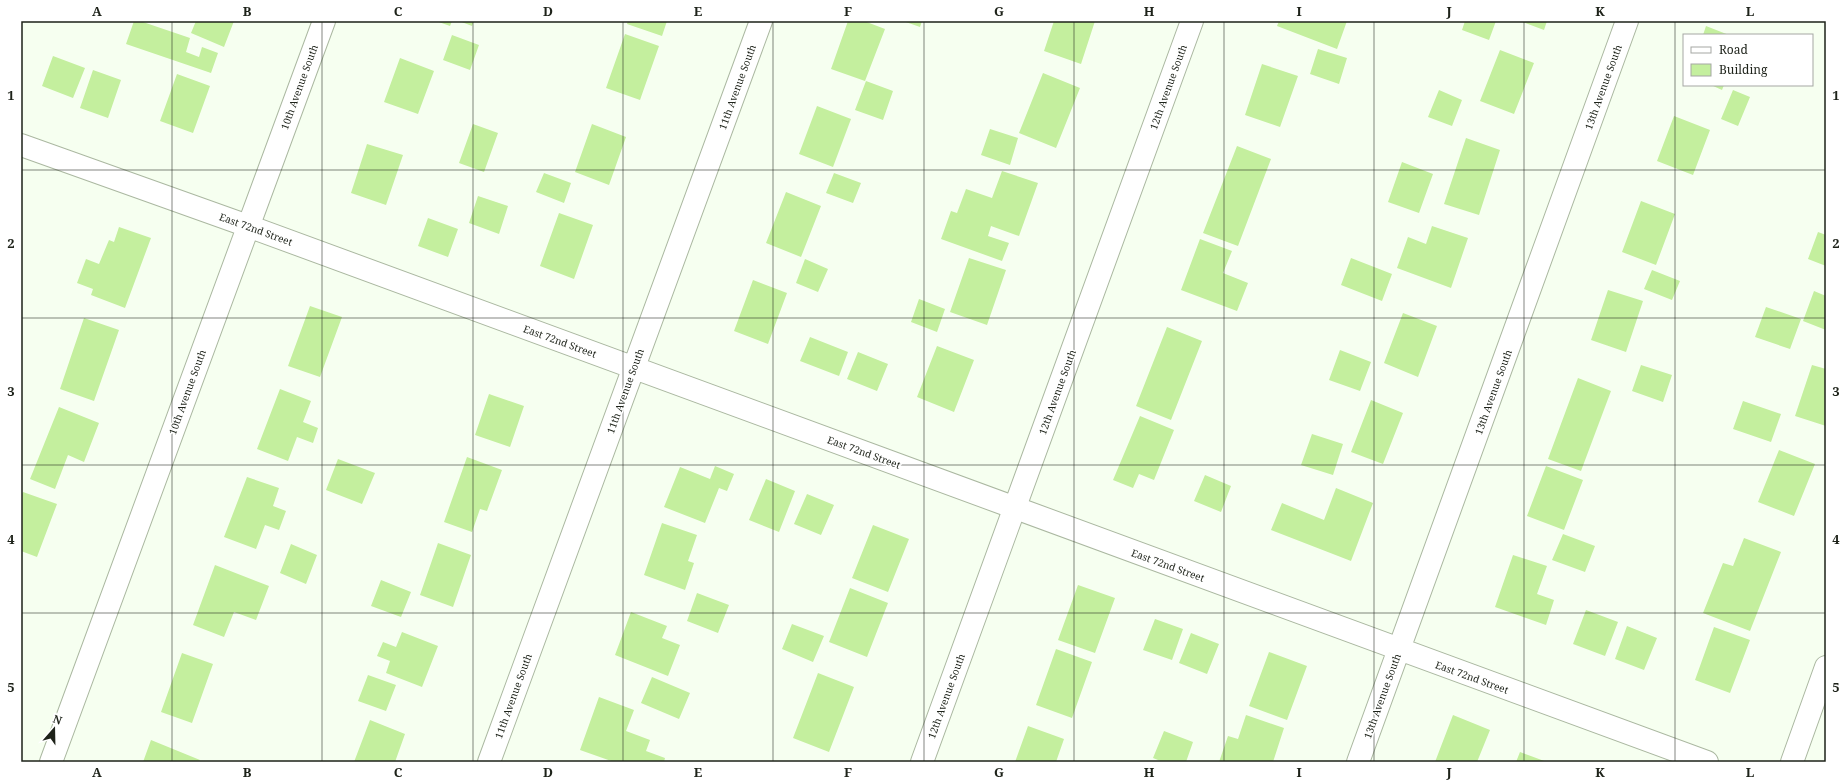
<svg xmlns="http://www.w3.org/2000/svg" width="1847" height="783" font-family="'Noto Serif',serif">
<rect width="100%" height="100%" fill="#f6fff0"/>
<!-- building -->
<path fill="#c4ef9e" d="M134 21H140L190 38 186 52 199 57 202 47 218 53 211 73 126 44Z
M196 21H234L224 47 191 33Z
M436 21H452L450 26Z
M459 21H474L472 26Z
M628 21H667L662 36 627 24Z
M848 21H864L885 29 865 81 831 69Z
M903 21H922L920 27Z
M1054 21H1095L1081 64 1044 51Z
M1279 21H1347L1337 49 1277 26Z
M1465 21H1496L1489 40 1462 30Z
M1520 21H1547L1544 30Z
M1706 26 1729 35H1703Z
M625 34 659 46 640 100 606 88Z
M452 35 479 45 470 70 443 60Z
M1318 49 1347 58 1339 84 1310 74Z
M1500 50 1534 63 1514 114 1480 101Z
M53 56 85 68 73 98 42 86Z
M400 58 434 71 418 114 384 102Z
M1262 64 1298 76 1280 127 1245 115Z
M93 70 121 80 108 118 80 108Z
M1043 73 1080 88 1056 148 1019 133Z
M177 74 210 86 193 133 160 121Z
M866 81 893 91 883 120 855 110Z
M1711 85H1724L1722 90Z
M1439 90 1462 100 1452 126 1428 117Z
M1733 90 1750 97 1738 126 1721 119Z
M817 106 851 119 833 167 799 154Z
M1674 116 1710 130 1693 175 1657 161Z
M473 124 498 133 484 172 459 163Z
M592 124 626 137 609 185 575 172Z
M990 129 1018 138 1010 165 981 155Z
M1466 138 1500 150 1479 215 1444 204Z
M367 144 403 155 386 205 351 193Z
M1237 146 1271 159 1238 246 1203 233Z
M1402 162 1433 174 1419 213 1388 202Z
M1002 171 1038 183 1019 236 991 226 988 236 1009 243 1002 261 941 239 951 211 957 213 966 189 992 198Z
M544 173 571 183 564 203 536 192Z
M834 173 861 183 853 203 826 193Z
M786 192 821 206 801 257 766 243Z
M478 196 508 206 499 234 469 223Z
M1641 201 1675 214 1656 265 1622 252Z
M559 213 593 225 574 279 540 266Z
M428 218 458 229 448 257 418 246Z
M1432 226 1468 238 1451 288 1397 268 1408 237 1426 244Z
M119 227 151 238 125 308 91 295 93 289 77 283 86 259 99 264 109 240 114 242Z
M1818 232 1826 235V266L1808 259Z
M1200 239 1232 251 1223 273 1248 283 1237 311 1181 290Z
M969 258 1006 270 987 325 950 312Z
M1351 258 1392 274 1382 301 1341 285Z
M805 259 828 269 818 292 796 283Z
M1652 270 1680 281 1672 300 1644 289Z
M753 280 787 293 768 344 734 331Z
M1608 290 1643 301 1626 352 1591 340Z
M1814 291 1826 296V330L1803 321Z
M919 299 945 309 937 332 911 322Z
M310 306 342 317 320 377 288 366Z
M1766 307 1801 319 1790 349 1755 337Z
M1403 313 1437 326 1418 377 1384 363Z
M84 318 119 330 94 401 60 389Z
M1167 327 1202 341 1171 420 1136 406Z
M810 337 848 352 839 376 800 361Z
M937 346 974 360 954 412 917 397Z
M1340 350 1371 362 1360 391 1329 380Z
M858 352 888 364 877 391 847 379Z
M1641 365 1672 375 1663 402 1632 391Z
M1812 365 1826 369V426L1795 416Z
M1578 378 1611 391 1581 471 1548 459Z
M280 389 311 401 303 422 318 428 313 443 297 437 288 461 257 449Z
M489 394 524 406 510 447 475 435Z
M1371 400 1403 413 1383 464 1351 452Z
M1743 401 1781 414 1771 442 1733 429Z
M59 407 99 423 84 462 68 455 55 489 30 479Z
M1140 416 1174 430 1154 480 1139 474 1133 488 1113 480Z
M1312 434 1343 444 1333 475 1301 465Z
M1779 450 1815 464 1794 516 1758 502Z
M467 457 502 470 487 511 480 509 472 532 444 522Z
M338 459 375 473 362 504 326 490Z
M715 466 734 474 727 491 719 488 705 523 664 507 680 467 710 479Z
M1546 466 1583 480 1564 530 1527 516Z
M1205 475 1231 486 1221 512 1194 501Z
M247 477 279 488 273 506 286 511 279 530 265 525 256 549 224 537Z
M766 479 795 491 779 532 749 520Z
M1336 488 1373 503 1351 561 1271 530 1282 503 1324 520Z
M23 492 57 504 37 557 21 551V496Z
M807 494 834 505 821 535 794 524Z
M662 523 697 535 688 561 694 563 685 590 644 575Z
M873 525 909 539 888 592 852 578Z
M1563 534 1595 546 1585 572 1552 560Z
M1744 538 1781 552 1750 631 1703 613 1723 563 1733 566Z
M438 543 471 555 453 607 420 595Z
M291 544 317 555 306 584 280 573Z
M1513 555 1547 566 1537 594 1554 600 1546 625 1495 607Z
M215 565 269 586 256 620 234 612 224 637 193 625Z
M381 580 411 592 401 617 371 606Z
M1078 585 1115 598 1095 653 1058 640Z
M850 588 888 603 867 657 829 642Z
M697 593 729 605 718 633 687 621Z
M1586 610 1618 622 1605 656 1573 644Z
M631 612 667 626 662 638 680 645 668 676 615 655Z
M1155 619 1183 629 1172 660 1143 650Z
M792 624 824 636 813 662 782 649Z
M1627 626 1657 638 1644 670 1615 659Z
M1714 627 1750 640 1730 693 1695 680Z
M402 632 438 646 422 687 386 673 390 661 377 656 383 642 396 647Z
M1191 633 1219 644 1207 674 1179 663Z
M1056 649 1092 662 1072 718 1036 705Z
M1269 652 1307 666 1287 720 1249 706Z
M182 653 213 664 192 723 161 712Z
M818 673 854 687 829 752 793 738Z
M368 675 396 685 386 711 358 701Z
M652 677 690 693 679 719 641 703Z
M599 697 634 710 626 731 650 740 646 751 665 758 664 762H614L580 750Z
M1246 715 1284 728 1273 762H1219L1228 736 1238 739Z
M1453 715 1490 730 1477 762H1435Z
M370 720 405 734 395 762H354Z
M1028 726 1064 739 1056 762H1015Z
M1164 731 1193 742 1186 762H1163L1153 758Z
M151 740 200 760 199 762H143Z
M1520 752 1547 762H1516Z"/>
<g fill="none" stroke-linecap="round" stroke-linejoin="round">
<defs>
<path id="street" d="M21 145 248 226 1707 762
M51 762 324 21
M489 762 761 21
M1358 762 1627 21
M1792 762 1826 667"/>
<path id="secondary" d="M922 762 1192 21"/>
</defs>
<!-- street casing -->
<use href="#street" stroke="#abb8a1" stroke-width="24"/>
<!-- secondary casing -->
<use href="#secondary" stroke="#abb8a1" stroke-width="24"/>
<!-- street -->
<use href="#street" stroke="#fff" stroke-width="22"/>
<!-- secondary -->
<use href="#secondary" stroke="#fff" stroke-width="22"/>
</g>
<!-- grid -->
<path fill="none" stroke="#1d2219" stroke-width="1" stroke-opacity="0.55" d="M172 21V762M322 21V762M473 21V762M623 21V762M773 21V762M924 21V762M1074 21V762M1224 21V762M1374 21V762M1524 21V762M1675 21V762M21 170H1826M21 318H1826M21 465H1826M21 613H1826"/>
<g text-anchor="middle" stroke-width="3" stroke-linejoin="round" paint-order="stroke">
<!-- street labels -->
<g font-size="10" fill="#1d2219" stroke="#fff">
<text transform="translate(299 87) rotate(-70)" y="4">10th Avenue South</text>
<text transform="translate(737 87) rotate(-70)" y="4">11th Avenue South</text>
<text transform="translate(1168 87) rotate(-70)" y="4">12th Avenue South</text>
<text transform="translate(1603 87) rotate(-70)" y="4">13th Avenue South</text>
<text transform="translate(256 229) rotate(20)" y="4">East 72nd Street</text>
<text transform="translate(560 341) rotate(20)" y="4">East 72nd Street</text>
<text transform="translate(625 391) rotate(-70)" y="4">11th Avenue South</text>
<text transform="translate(187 392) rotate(-70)" y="4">10th Avenue South</text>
<text transform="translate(1057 392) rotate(-70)" y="4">12th Avenue South</text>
<text transform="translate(1493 392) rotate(-70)" y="4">13th Avenue South</text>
<text transform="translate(864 452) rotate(20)" y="4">East 72nd Street</text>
<text transform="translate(1168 565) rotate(20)" y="4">East 72nd Street</text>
<text transform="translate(1472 677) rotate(20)" y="4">East 72nd Street</text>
<text transform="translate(513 696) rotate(-70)" y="4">11th Avenue South</text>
<text transform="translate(946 696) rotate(-70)" y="4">12th Avenue South</text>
<text transform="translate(1382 696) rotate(-70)" y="4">13th Avenue South</text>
</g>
</g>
<!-- border -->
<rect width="1847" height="783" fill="none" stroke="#ffffff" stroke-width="44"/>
<!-- legend -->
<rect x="1683" y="34" width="130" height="52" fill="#ffffff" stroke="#a5a7a3"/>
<rect x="1691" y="47" width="20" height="6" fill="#ffffff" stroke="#a5a7a3"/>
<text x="1719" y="54" font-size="12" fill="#1d2219">Road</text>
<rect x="1691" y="64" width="20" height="12" fill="#c4ef9e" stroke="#a5a7a3"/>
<text x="1719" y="74" font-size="12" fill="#1d2219">Building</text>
<!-- north arrow -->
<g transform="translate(54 729) rotate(20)" stroke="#ffffff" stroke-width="3" paint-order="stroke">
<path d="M0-3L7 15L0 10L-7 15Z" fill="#1d2219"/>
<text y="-6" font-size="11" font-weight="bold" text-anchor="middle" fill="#1d2219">N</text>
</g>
<rect x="22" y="22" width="1803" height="739" fill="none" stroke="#1d2219" stroke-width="1.5"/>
<g font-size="13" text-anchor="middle" font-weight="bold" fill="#1d2219">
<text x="97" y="16">A</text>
<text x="247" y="16">B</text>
<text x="398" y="16">C</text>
<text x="548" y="16">D</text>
<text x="698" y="16">E</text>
<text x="848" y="16">F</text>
<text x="999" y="16">G</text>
<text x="1149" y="16">H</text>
<text x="1299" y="16">I</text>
<text x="1449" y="16">J</text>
<text x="1600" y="16">K</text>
<text x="1750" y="16">L</text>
<text x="11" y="100">1</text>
<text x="1836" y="100">1</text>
<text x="11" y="248">2</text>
<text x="1836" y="248">2</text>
<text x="11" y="396">3</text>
<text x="1836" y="396">3</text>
<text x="11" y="544">4</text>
<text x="1836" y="544">4</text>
<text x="11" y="692">5</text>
<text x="1836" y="692">5</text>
<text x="97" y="777">A</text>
<text x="247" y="777">B</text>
<text x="398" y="777">C</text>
<text x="548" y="777">D</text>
<text x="698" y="777">E</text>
<text x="848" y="777">F</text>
<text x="999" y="777">G</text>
<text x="1149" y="777">H</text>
<text x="1299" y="777">I</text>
<text x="1449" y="777">J</text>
<text x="1600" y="777">K</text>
<text x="1750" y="777">L</text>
</g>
</svg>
